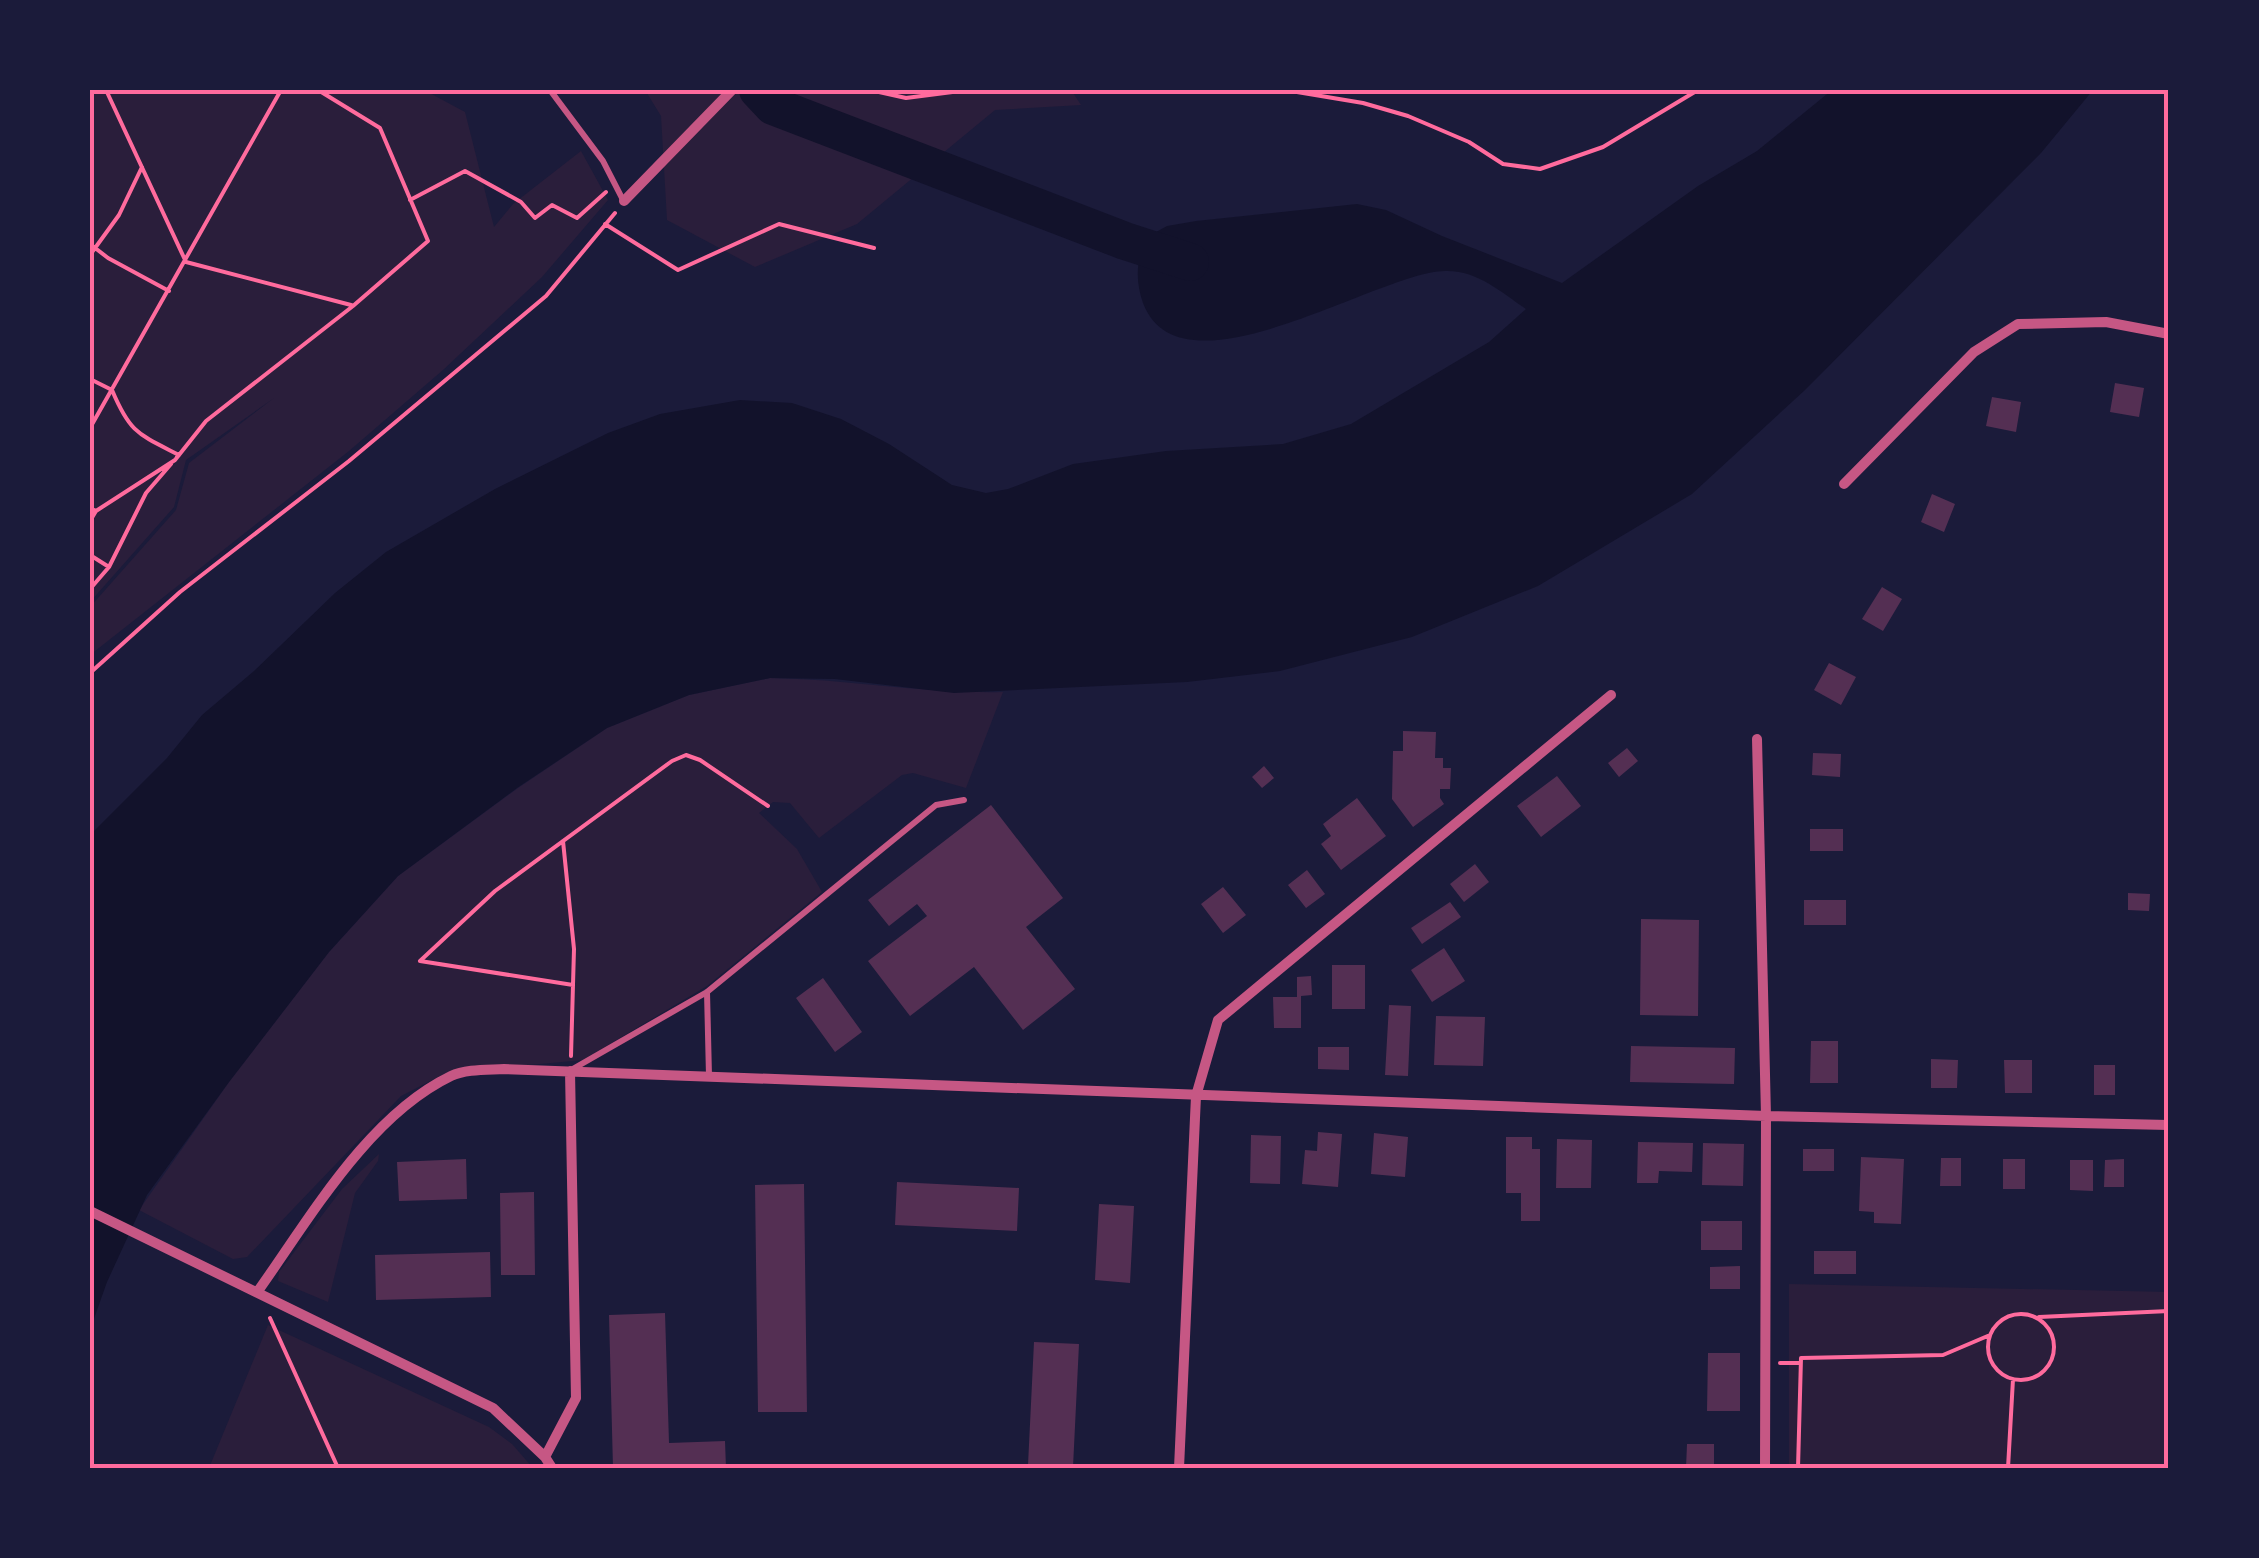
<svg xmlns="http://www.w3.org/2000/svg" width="2259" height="1558" font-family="'Source Serif 4',serif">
<rect width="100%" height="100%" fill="#1b1b3a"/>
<!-- green -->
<path fill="#2a1e3b" d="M90 90H424L465 112 494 227 513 204 581 151 608 200 542 277 443 370 349 451 90 655V607L176 510 189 463 274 398 186 460 174 507 90 602Z
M645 90H1071L1081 105 995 110 857 224 755 267 667 220 661 116Z
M770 678C848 679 924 694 1003 692L966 788 913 773 902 775 819 838 790 803 773 802 759 813 797 849 822 892 707 986 583 1060 446 1073 401 1096 247 1257 233 1259 139 1210 229 1082 329 952 398 876 518 788 607 728 689 695Z
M379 1154 378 1161 355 1193 328 1302 278 1281 279 1272 342 1189Z
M1789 1284 2169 1292V1468H1789Z
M268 1325 489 1427 512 1444 533 1468H209Z"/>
<!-- water -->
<path fill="#12122b" d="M1832 90H2093L2041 153 1805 390 1692 494 1538 586 1412 637 1280 671 1187 682 954 693 835 679 770 678 689 695 607 728 517 788 398 876 329 952 229 1082 147 1195 107 1282 90 1330V835L167 758 202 715 254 671 335 593 386 552 495 489 608 433 660 414 740 400 792 403 841 419 889 444 952 485 986 493 1008 489 1073 464 1166 451 1283 444 1351 424 1489 342 1526 309C1501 292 1477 270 1445 271 1378 272 1181 403 1143 303 1135 280 1136 259 1147 237L1167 226 1196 221 1357 204 1386 210 1442 236 1562 283 1698 186 1757 151Z"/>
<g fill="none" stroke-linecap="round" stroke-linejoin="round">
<!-- river -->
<path stroke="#12122b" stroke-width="38" d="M758 90 773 106 1125 241 1190 262"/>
</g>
<!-- building -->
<path fill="#542f53" d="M2115 383 2144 388 2139 417 2110 412Z
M1992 397 2021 402 2016 432 1986 426Z
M1932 494 1955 504 1944 532 1921 522Z
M1882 587 1902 599 1883 631 1862 619Z
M1829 663 1856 677 1841 705 1814 690Z
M1403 731 1436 732 1435 758H1443V768H1451L1450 789H1440V798L1444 804 1413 827 1392 799 1393 751H1403Z
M1627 748 1638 761 1619 777 1608 763Z
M1813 753 1841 754 1840 777 1812 775Z
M1264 766 1274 778 1262 788 1252 777Z
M1557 776 1581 806 1541 837 1517 806Z
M1357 798 1386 836 1341 870 1321 844 1331 836 1323 824Z
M991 805 1063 898 1026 927 1075 989 1023 1030 974 967 910 1016 868 961 927 916 917 904 889 926 868 900Z
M1810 829H1843V851H1810Z
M1475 864 1489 882 1464 902 1450 884Z
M1307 870 1325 894 1306 908 1288 885Z
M1223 887 1246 915 1223 933 1201 904Z
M2128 893 2150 894 2149 911 2128 910Z
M1804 900H1846V925H1804Z
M1450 902 1461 917 1422 944 1411 928Z
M1641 919 1699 920 1698 1016 1640 1015Z
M1444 948 1465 981 1432 1002 1411 970Z
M1332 965H1365V1009H1332Z
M1311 976 1312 995 1301 996V1028H1274L1273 997H1297V977Z
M823 978 862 1032 835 1052 796 998Z
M1389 1005 1411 1006 1408 1076 1385 1075Z
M1436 1016 1485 1017 1483 1066 1434 1065Z
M1811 1041H1838V1083H1810Z
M1631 1046 1735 1048 1734 1084 1630 1082Z
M1318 1047H1349V1070L1318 1069Z
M1931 1059 1958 1060 1957 1088H1931Z
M2004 1060H2032V1093H2005Z
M2094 1065H2115V1095H2094Z
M1318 1132 1342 1134 1338 1187 1302 1184 1305 1150 1317 1151Z
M1374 1133 1408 1137 1405 1177 1371 1174Z
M1251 1135 1281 1136 1280 1184 1250 1183Z
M1506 1137H1532V1149H1540V1221H1521V1193H1506Z
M1557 1139 1592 1140 1591 1188H1556Z
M1638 1142 1693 1143 1692 1172 1659 1171 1658 1183H1637Z
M1703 1143 1744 1144 1743 1186 1702 1185Z
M1803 1149H1834V1171H1803Z
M1861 1157 1904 1159 1901 1224 1874 1223V1212L1859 1211Z
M1941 1158H1961V1186H1940Z
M466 1159 467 1199 399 1201 397 1162Z
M2003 1159H2025V1189H2003Z
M2124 1159V1187H2104L2105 1160Z
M2070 1160H2093V1191L2070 1190Z
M897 1182 1019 1188 1017 1231 895 1225Z
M804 1184 807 1412H758L755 1185Z
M534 1192 535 1275H501L500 1193Z
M1099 1204 1134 1206 1130 1283 1095 1280Z
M1701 1221H1742V1250H1701Z
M1814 1251H1856V1274H1814Z
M490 1252 491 1297 376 1300 375 1255Z
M1740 1266V1289H1710V1267Z
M665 1313 669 1443 725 1441 726 1468H613L609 1315Z
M1034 1342 1079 1344 1073 1467 1028 1465Z
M1708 1353H1740V1411H1707Z
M1687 1444H1714V1468H1686Z"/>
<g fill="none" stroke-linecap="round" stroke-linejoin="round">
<!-- path -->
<path stroke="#ff6b9d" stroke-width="4" d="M106 90 186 262 351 305
M870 90 906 98 968 90
M1285 90 1363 103 1408 116 1469 142 1503 164 1540 169 1603 147 1698 90
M410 200 465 171 521 202 535 218 552 205 577 218 606 192
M605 224 678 270 779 224 874 248
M90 244 108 258 169 291
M90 255 119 215 142 167
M90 379 112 390C130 433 138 434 179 455L177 457
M90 428 281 90
M90 468V477
M90 508 96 511 90 521
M96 511 175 460 206 421 353 306 428 241 380 128 318 90
M90 555 109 567
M90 589 109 567 146 493 171 464
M90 673 180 592 349 461 546 296 615 213
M563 841 574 949 571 1056
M420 961 495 891 672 761 686 755 700 760 768 806
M420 961 573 985
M1988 1347a33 33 0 1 1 66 0a33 33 0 1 1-66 0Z
M2039 1317 2169 1311
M270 1318 338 1468
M1780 1363H1800
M1798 1468 1801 1358 1943 1355 1990 1335
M2008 1468 2013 1379"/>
<!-- service -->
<path stroke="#c65784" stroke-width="6" d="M550 90 603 161 623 200
M707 992 709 1076
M571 1070 707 992 936 805 964 800"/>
<!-- minor -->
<path stroke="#c65784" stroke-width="10" d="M624 201 732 90
M1844 484 1974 352 2018 324 2106 322 2169 334
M1757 739 1766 1116 1765 1468
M90 1211 493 1408 545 1457 552 1468
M258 1291C310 1218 368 1116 451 1076 466 1069 488 1070 504 1069L1766 1116 2169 1125
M545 1457 576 1398 570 1071
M1179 1468 1196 1096 1218 1020 1611 695"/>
</g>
<!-- border -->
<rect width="2259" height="1558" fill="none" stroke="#1b1b3a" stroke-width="185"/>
<rect x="92" y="92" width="2074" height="1374" fill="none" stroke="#ff6b9d" stroke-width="4"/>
</svg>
